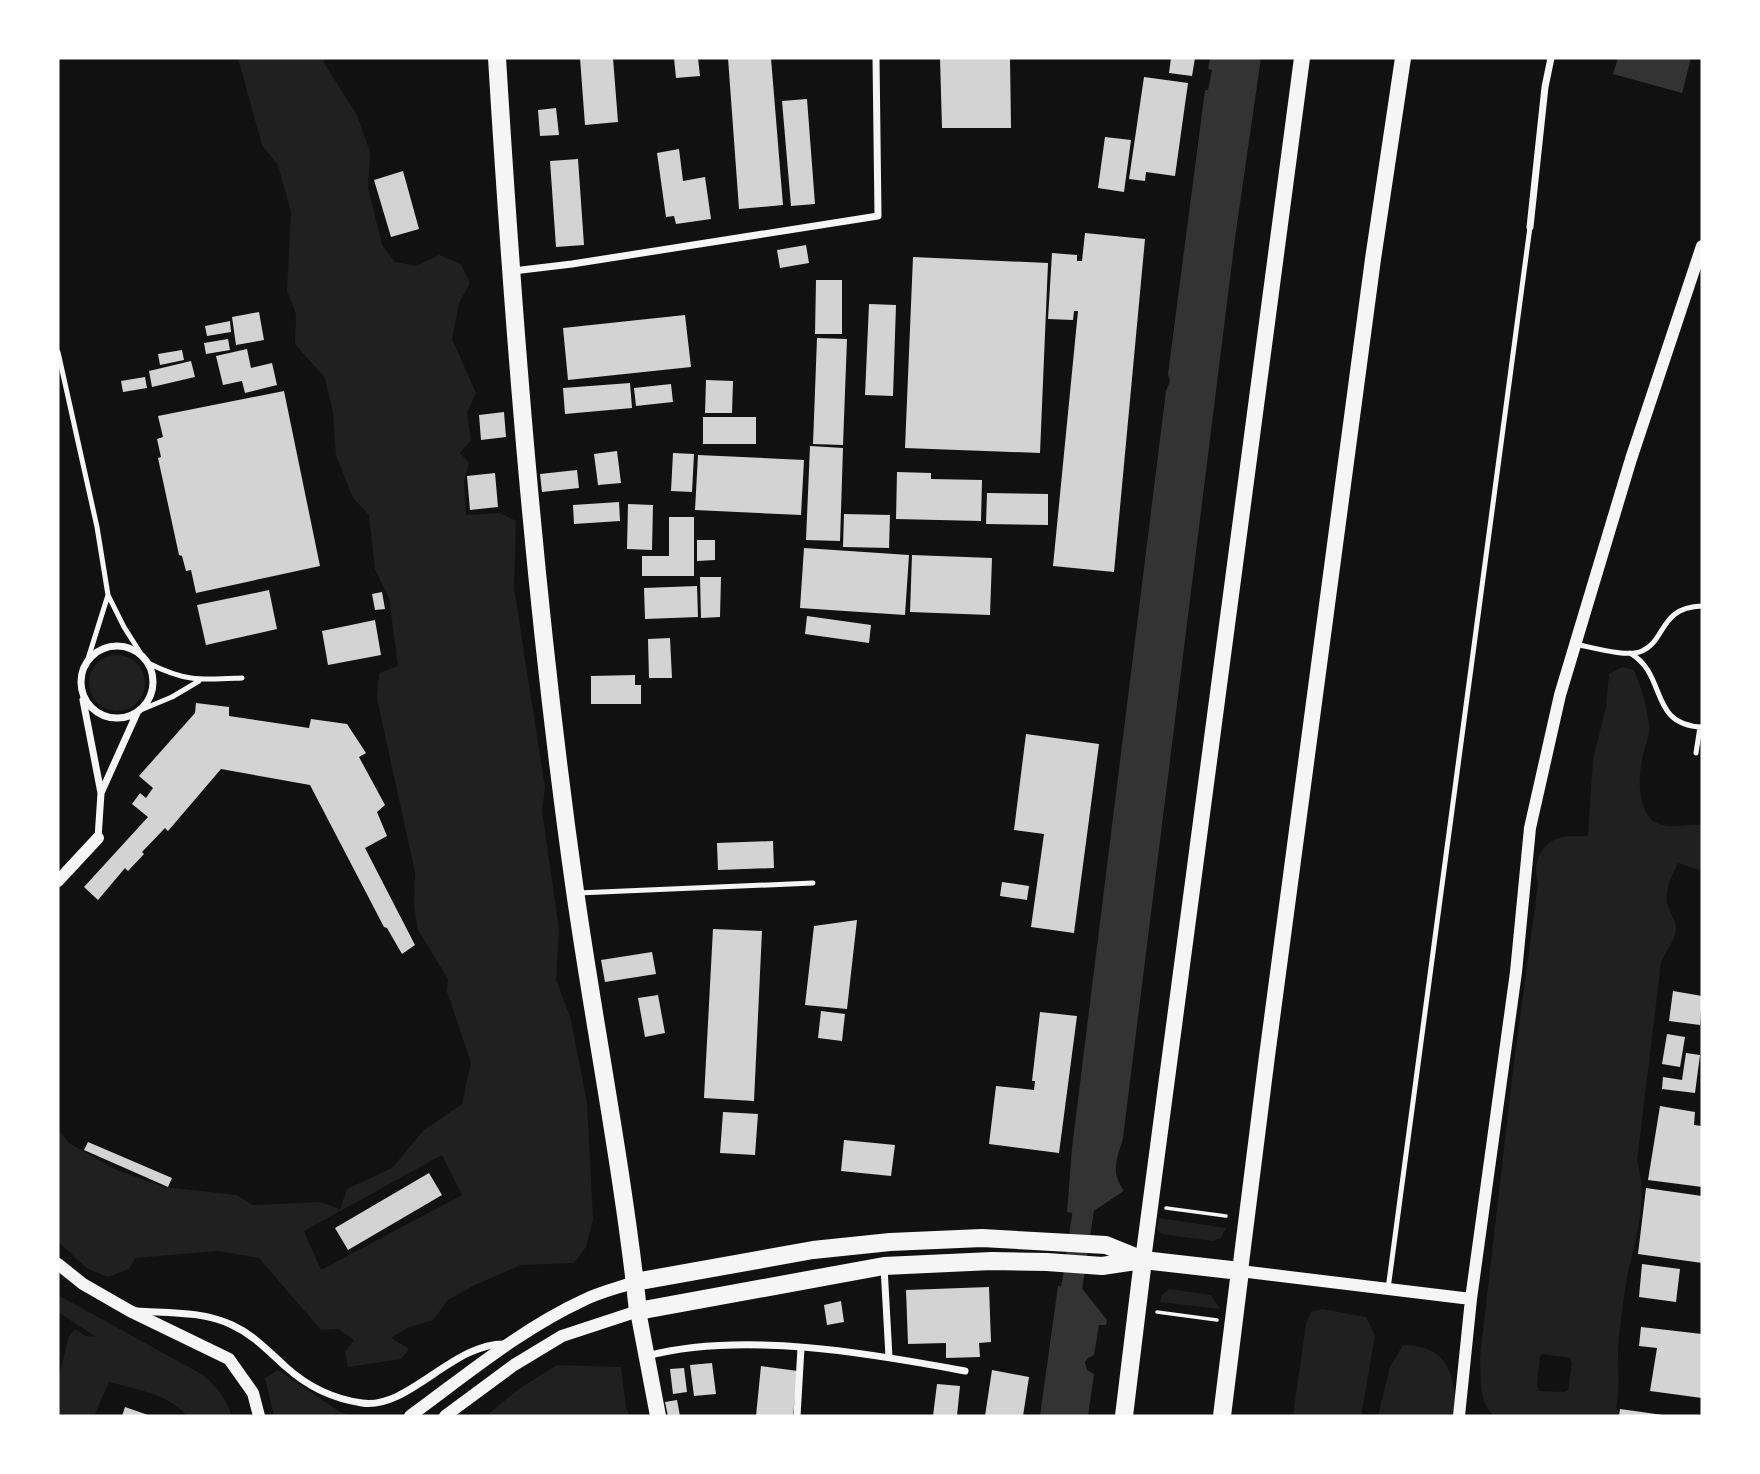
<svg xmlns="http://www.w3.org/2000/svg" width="1760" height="1474" font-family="Rubik,sans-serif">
<rect width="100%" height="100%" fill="#111"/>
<!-- green -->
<path fill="#202020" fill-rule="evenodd" d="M238 58H323L324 63 357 115 370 152 368 188 382 245 395 262 416 266 439 255 461 264 470 283 459 303 452 339 476 393 467 413 471 440 460 453 469 463 464 481 466 515 500 513 516 521 514 588 545 788 542 811 559 929 556 980 570 1016 587 1103 593 1220 586 1247 574 1263 521 1265 475 1285 448 1300 433 1320 407 1328 391 1338 409 1349 401 1359 348 1367 345 1352 354 1340 338 1329 321 1330 259 1258 218 1251 135 1258 129 1269 108 1277 88 1269 58 1242V1129L69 1143 114 1169 164 1187 236 1195 253 1205 320 1202 340 1209 347 1189 392 1168 423 1131 462 1104 471 1062 447 992 448 979 418 930 414 906 415 872 377 699 379 673 398 666 389 598 375 569 369 515 353 498 336 455 333 413 325 378 295 344 296 314 287 291 291 212 278 165 262 145ZM442 1155 462 1195 321 1270 304 1231Z
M89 683a28 28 0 1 1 56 0a28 28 0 1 1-56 0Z
M1622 667 1634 670C1640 684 1649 712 1649 728 1649 739 1644 749 1642 760 1638 778 1637 816 1659 824 1673 829 1688 824 1702 825V871L1678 863C1672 875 1663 893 1668 906 1670 913 1676 921 1676 927 1677 939 1665 951 1661 963L1637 1161C1650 1206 1632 1246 1625 1289 1623 1308 1618 1336 1618 1354 1618 1375 1620 1386 1616 1408L1623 1416H1494C1478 1402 1481 1377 1480 1357L1513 1070 1538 884C1533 865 1538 845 1559 838 1567 835 1580 837 1588 836L1593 759 1606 707 1609 674ZM1542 1354 1570 1358 1572 1363 1568 1390 1564 1392 1539 1391 1537 1386 1540 1356Z
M1159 1218 1226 1228 1221 1238 1213 1241 1162 1234 1157 1230Z
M1169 1289 1211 1295 1220 1309 1160 1302 1162 1295Z
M58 1295 203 1375C216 1386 228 1400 231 1416H187C169 1394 135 1389 109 1382L94 1416H58V1380L69 1336 75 1329 86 1336 96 1337 58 1312Z
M1322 1309 1366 1317 1375 1336 1361 1416H1293L1306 1324 1311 1312Z
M1403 1345C1452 1346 1453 1377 1458 1416H1378L1390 1367Z
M557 1365 621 1367 626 1408 630 1416H486L519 1389Z
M278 1370 340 1412 357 1416H274L265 1378Z"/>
<!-- water -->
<path fill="#333" d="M1210 58H1261L1235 238 1123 1138C1117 1160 1110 1171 1124 1191L1088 1215 1067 1212 1072 1148 1166 391 1170 381 1168 374 1205 90H1208L1212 70 1208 69Z
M1618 58H1691L1682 93 1613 74Z
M1058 1286 1081 1287 1107 1320 1106 1325H1099L1094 1355 1088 1358 1085 1362 1087 1370 1094 1374 1088 1416H1040Z"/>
<!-- pier -->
<path fill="#111" d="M1127 1189 1126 1194 1089 1218 1066 1216 1064 1214 1088 1215Z
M1058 1283 1083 1284 1110 1318V1323L1081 1287 1054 1285Z"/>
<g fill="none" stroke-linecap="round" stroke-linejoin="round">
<!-- canal -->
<path stroke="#333" stroke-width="21" d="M1068 1313 1087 1186"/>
</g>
<!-- building -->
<path fill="#d3d3d3" d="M580 58H613L618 122 585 125Z
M674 58H698L700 76 676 78Z
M728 58H771L783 205 739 209Z
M940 58H1010L1011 128H942Z
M1171 58H1195L1192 76 1169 73Z
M1144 77 1188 83 1175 176 1146 172 1145 181 1129 179Z
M807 99 815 204 791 206 782 101Z
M556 108 559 135 540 136 538 110Z
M1105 137 1131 140 1124 192 1098 188Z
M679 149 683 181 705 177 711 219 676 224 674 216 666 217 657 153Z
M578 159 584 245 556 247 550 161Z
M403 171 419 229 391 237 374 180Z
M1085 233 1145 239 1114 572 1053 566 1078 311H1074L1073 320 1048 319 1052 253 1077 255V261H1082Z
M806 245 809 263 780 268 777 250Z
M913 257 1048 263 1040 453 905 448Z
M816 280H842V334H815Z
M869 304 896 305 893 396 865 395Z
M259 312 264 340 236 345 232 317Z
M685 315 691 367 568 380 563 328Z
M230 321 231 332 207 336 205 326Z
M817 338 847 339 843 445 813 444Z
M228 339 230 350 206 354 204 343Z
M247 349 251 368 272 363 277 385 245 393 242 381 223 385 216 356Z
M182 350 184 360 160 365 158 354Z
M191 361 195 377 152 387 149 371Z
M145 377 147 388 123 392 121 381Z
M706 380 733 381 732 413H705Z
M630 383 632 408 565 414 563 388Z
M671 384 673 402 636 406 634 388Z
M284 391 320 566 196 593 191 570 186 571 182 556 179 555 158 458 161 457 157 439 163 437 158 416Z
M504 412 506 437 481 440 479 415Z
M703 417H756V444H703Z
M810 446 843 448 840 541 806 540Z
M617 451 621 483 598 485 594 454Z
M673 453 694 454 692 492 671 491Z
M698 455 804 460 801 515 695 510Z
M577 470 579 488 542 492 540 474Z
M897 472 931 473V479L982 480 981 521 896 519Z
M495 473 498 507 470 510 467 476Z
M987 493 1048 494V525L986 524Z
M619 502 620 521 574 524 573 505Z
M628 504 653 505 652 550 627 549Z
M844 514 890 515 889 548 843 547Z
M669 517H694V576H642V556H669Z
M697 540H715V560L697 561Z
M804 548 909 555 905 615 800 608Z
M912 555 992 558 990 615 910 612Z
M700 577H721L720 617 701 618Z
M697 586 698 617 645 619 644 588Z
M269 590 277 629 206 645 197 605Z
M382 592 385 609 375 610 372 594Z
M807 616 871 625 869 643 805 634Z
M375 620 381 655 328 665 322 631Z
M670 638 672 678H649L648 639Z
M635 675V685H641V704H591V676Z
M196 703 229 707V716L309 728 311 719 347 724 366 753 359 757 385 805 377 812 387 836 365 848 415 945 402 954 387 928 384 927 310 785 221 769 168 831 165 828 142 852 144 854 128 871 125 868 98 900 84 887 148 817 132 804 140 793 146 798 153 788 139 776 195 713Z
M1026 734 1099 744 1074 933 1031 927 1044 834 1014 830Z
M773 841 774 868 718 870 717 843Z
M1002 882 1029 886 1027 900 1000 896Z
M857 920 847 1009 805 1005 814 926Z
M713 929 762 931 754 1101 704 1098Z
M652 952 656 974 605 982 601 960Z
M1673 991 1702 996 1700 1025 1669 1021Z
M658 995 665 1033 645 1037 638 998Z
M821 1011 845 1014 842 1041 818 1038Z
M1040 1012 1077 1016 1059 1153 989 1144 996 1086 1034 1090 1035 1081H1032Z
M1667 1034 1685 1037 1680 1067 1662 1064Z
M1686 1053 1700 1055 1695 1093 1662 1089 1663 1077 1682 1080Z
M1660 1106 1695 1112 1694 1125 1702 1126V1187L1648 1180Z
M723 1112 758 1114 755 1155 720 1153Z
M844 1140 895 1145 891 1176 841 1171Z
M88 1142 172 1178 168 1187 84 1150Z
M429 1173 442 1195 348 1250 335 1228Z
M1646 1188 1702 1196V1263L1638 1254Z
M1642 1264 1680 1269 1676 1302 1639 1297Z
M989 1287 991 1342 979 1343 980 1357 946 1358V1343L908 1344 906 1290Z
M841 1301 844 1322 827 1325 824 1305Z
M1641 1327 1702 1334V1398L1650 1391 1657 1348 1639 1346Z
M712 1363 716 1394 694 1396 690 1365Z
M761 1366 798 1371 793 1416H756Z
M684 1368 687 1392 673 1394 670 1369Z
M992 1370 1029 1377 1023 1416H985Z
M937 1384 960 1386 957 1416H933Z
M677 1400 680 1416H668L665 1402Z
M125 1407 151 1416H122Z
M1620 1409 1663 1415V1416H1619Z"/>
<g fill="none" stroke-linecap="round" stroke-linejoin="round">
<!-- path -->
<path stroke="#f5f5f5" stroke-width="3.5" d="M1166 1208 1226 1216
M1157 1312 1217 1320"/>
<!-- service -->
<path stroke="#f5f5f5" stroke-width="5" d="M58 352 97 527 108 595 124 627 143 657
M1575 644C1591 647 1628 658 1642 651 1666 641 1659 607 1702 606
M1630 653C1668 675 1648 725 1702 727
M87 662 108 595
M148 663C186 682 200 680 242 678
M143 709 172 697 199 681
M1696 753 1700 727
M578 893 813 883
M1388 1289 1530 227"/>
<!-- minor -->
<path stroke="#f5f5f5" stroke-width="7" d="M1530 227 1545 87 1551 58
M513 271 572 264 878 216 876 58
M81 682a36 36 0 1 1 72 0a36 36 0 1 1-72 0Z
M83 700 101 793 98 838
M101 793 137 713
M884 1267 889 1357
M137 1311C168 1313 203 1311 232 1325 254 1335 268 1351 286 1367 307 1386 334 1399 362 1403 409 1410 454 1341 507 1344
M647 1356C742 1331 869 1353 965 1371
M797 1416 801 1348"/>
<!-- tertiary -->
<path stroke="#f5f5f5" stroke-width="12" d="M58 881 98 838
M58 1264 83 1284 130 1311 229 1359 253 1393 259 1416
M1240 1271 1471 1299
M410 1416C465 1376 521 1329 584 1300 600 1292 618 1288 635 1282
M445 1416 514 1365 562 1336 638 1311
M1459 1416 1471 1299 1516 972 1530 828 1560 695 1631 459 1702 246"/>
<!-- primary -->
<path stroke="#f5f5f5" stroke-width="16" d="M1143 1260 1302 58
M1240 1271 1267 1056 1373 259 1403 58
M638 1311 658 1416"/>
<!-- trunk -->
<path stroke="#f5f5f5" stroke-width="18" d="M497 58C514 336 536 615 575 891 595 1031 623 1170 638 1311L884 1266 992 1261 1047 1262 1102 1266 1143 1260 1240 1271 1222 1416
M635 1282 813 1250 890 1242 982 1238 1106 1245 1143 1260
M1124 1416 1143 1260"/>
</g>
<!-- border -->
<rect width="1760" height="1474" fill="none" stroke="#ffffff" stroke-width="119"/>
</svg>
